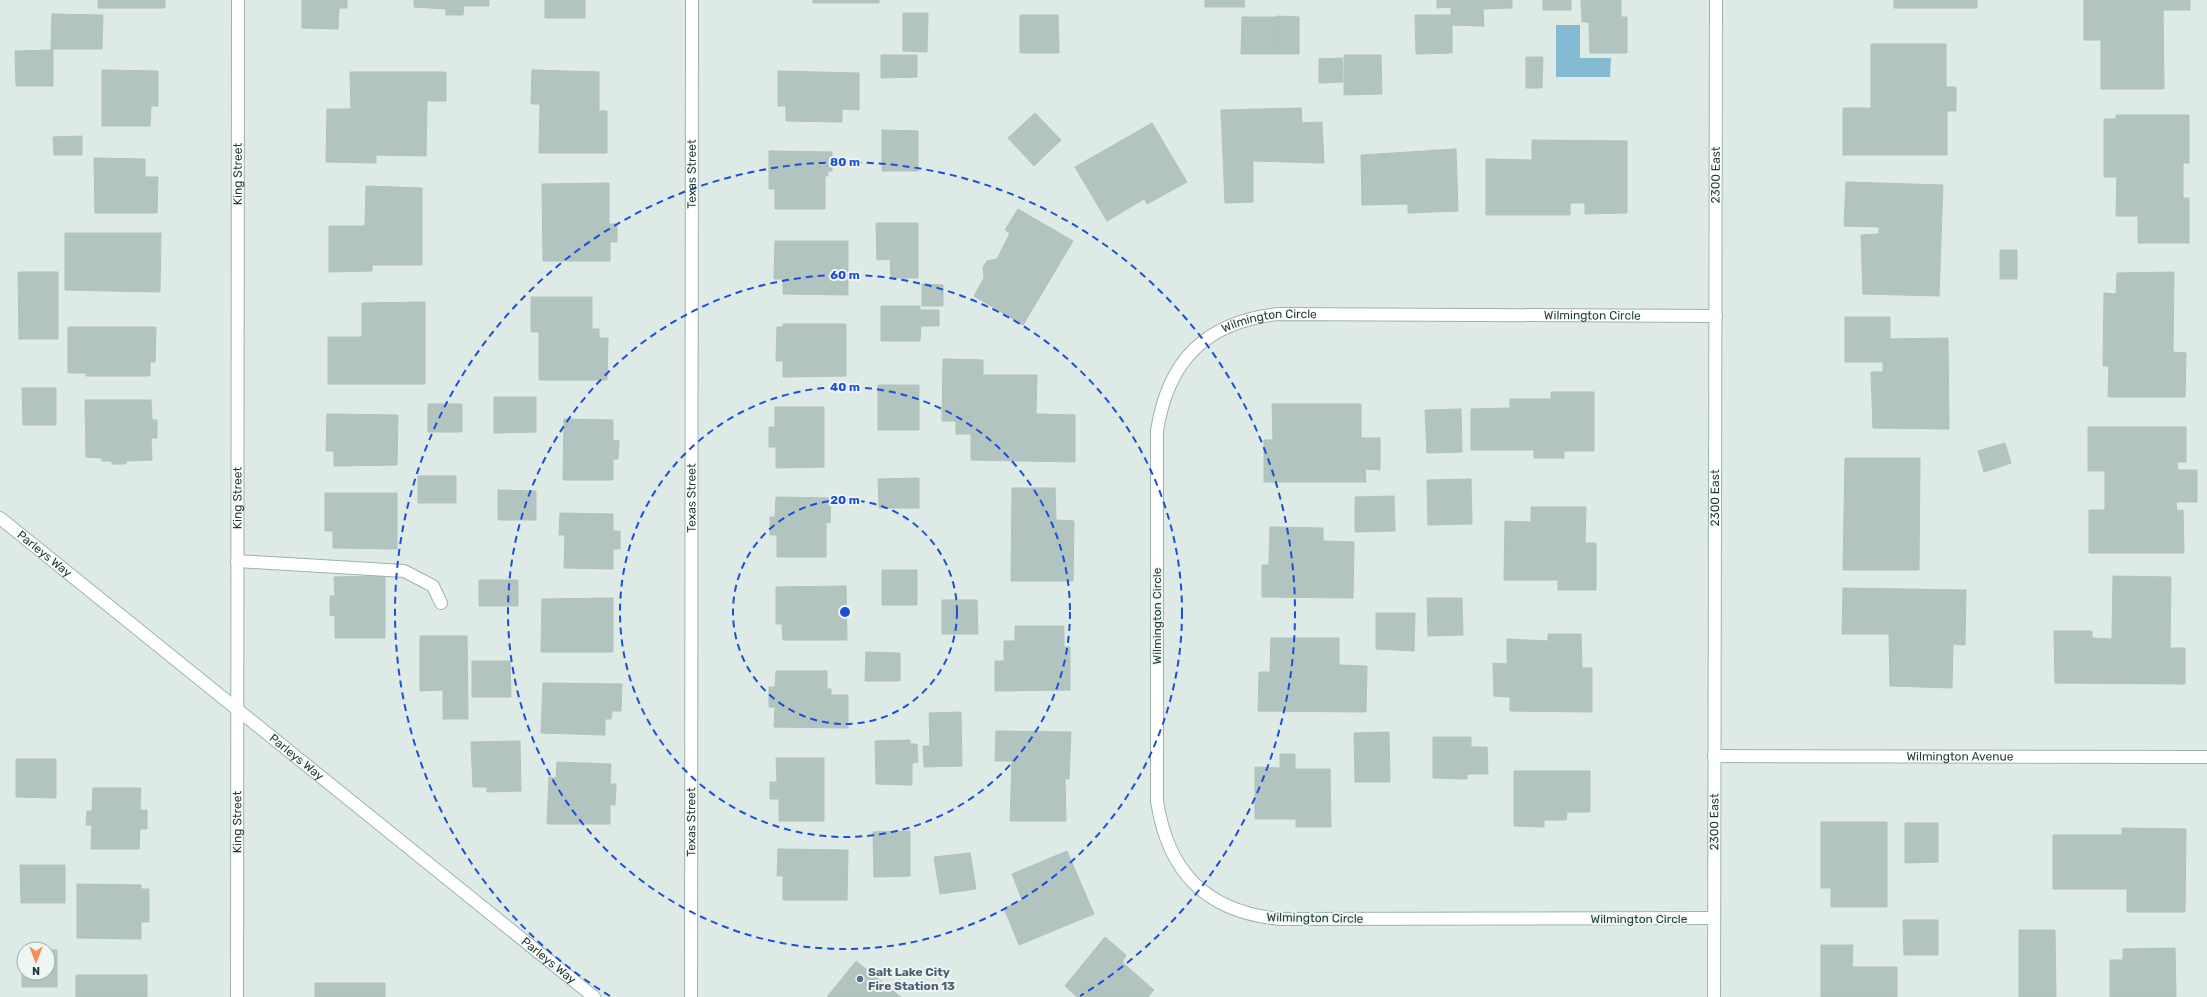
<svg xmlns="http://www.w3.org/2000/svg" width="2207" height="997" font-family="Rubik,sans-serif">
<rect width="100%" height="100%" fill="#ddeae6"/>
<!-- water -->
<path fill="#82bbd2" d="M1556 25H1580V58H1611L1610 77H1556Z"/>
<!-- building -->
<path fill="#b2c4bf" stroke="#afc3bd" d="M98 0H165V8H98Z
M302 0H347V8H339L338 29 302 28Z
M414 0H489V6H464L463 15H446V9L414 7Z
M545 0H585V18H545Z
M813 0H879V3H813Z
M1205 0H1244L1245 7H1205Z
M1437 0H1512V8L1483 9 1484 26 1452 25V53L1416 54 1415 15H1451V7L1437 8Z
M1543 0H1571V10H1543Z
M1581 0H1621V17H1627V53H1590L1589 22H1582Z
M1894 0H1977V8H1894Z
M2084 0H2190V10H2163L2164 89H2101V40H2084Z
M903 13H928L927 52 903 51Z
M52 14 103 15 102 49H51Z
M1020 15H1058L1059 53H1020Z
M1277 16 1299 17V54H1277Z
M1242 17H1277V54H1241Z
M1871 44H1946V87H1956V111H1947V155H1843V108H1871Z
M53 50V86H16L15 51Z
M881 55H917V77L881 78Z
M1344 55H1381L1382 94 1344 95Z
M1526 57H1543L1542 88H1526Z
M1342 58 1343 82 1319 83V59Z
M102 70 158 71V106H151L150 126H102Z
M532 70 599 72V111H607V153H539L540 104H531Z
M778 71 859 73V110L842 109V122L786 121V106H778Z
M350 72H446V101H427L426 156 376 155V163L326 162 327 109H351Z
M1301 108 1302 123 1322 122 1324 163 1253 161V202L1225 203 1221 110Z
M1035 113 1061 140 1034 166 1008 138Z
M2116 115H2189V163H2183V198H2189V243H2138V216H2116L2117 177H2104V119H2116Z
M1152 123 1187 182 1147 204 1144 199 1107 221 1075 167Z
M882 130 918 131V171H882Z
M82 136V155H54L53 137Z
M1532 140 1627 141V213L1585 214V203H1570V215H1486V159L1532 160Z
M1456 149 1458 211 1408 213V204L1362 205 1361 155Z
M769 151 832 152V171H828V176H825V209H775V189H769Z
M94 158 145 159V177H158L157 213H95Z
M1846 182 1943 185 1939 296 1863 294 1861 235 1879 234V227L1844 226Z
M609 183V224H617V242H610V261H543L542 184Z
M366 186 422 188V265H372V271L329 272V226H365Z
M1018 209 1073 241 1023 325 974 296 984 278 983 267 987 261 997 259 1010 233 1005 230Z
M876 223H918V278H891L890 259 877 260Z
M65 233H161L160 292 65 290Z
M775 241H848V295L783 294V279H774Z
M2000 250H2017V279H2000Z
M18 272H58V339H19Z
M2174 272 2173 352 2186 353 2185 397H2108L2109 366H2103L2104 293 2116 294 2117 273Z
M922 284 943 285V306H922Z
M531 297H592V329H599V338H608L607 380H539V332H531Z
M425 302V384H328V337H362V303Z
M881 306H920V310H939V326H921L920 341H881Z
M1845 317H1890V339L1948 338 1949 429 1873 428 1871 372H1883V362H1845Z
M783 324H846V376L783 377V361H776L777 327H783Z
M68 327H156L155 362H150V376H86V373H68Z
M943 359 983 360V375H1037L1036 414 1075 415V462L971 460V434H956V421H942Z
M878 385H919V430H878Z
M22 388H56V425H23Z
M1551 392H1594V451H1564V458H1534V450H1471V409L1510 408V399H1551Z
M494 397H536V432L494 433Z
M85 400H151L152 420H157V438H151L152 460 126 461V464H112V461H102V458L86 457Z
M428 404H462V432H428Z
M1272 404H1361V438H1380V470L1365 469 1366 482H1264V440H1273Z
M775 407H824V467L776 468V447H769V427H775Z
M1461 409 1462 452 1427 453 1425 410Z
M327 414 398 415 397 465 334 466V451H326Z
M564 419 613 420V441L619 440 618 459H613V480H563Z
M2088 427H2186V462H2177L2178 470H2197V502H2176L2177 511 2183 510 2184 553H2089V510H2105V471H2088Z
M2005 443 2011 463 1984 472 1978 451Z
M1845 458H1920L1919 570H1843Z
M418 476H456V503H418Z
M919 478V508H879L878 479Z
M1471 479 1472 524 1428 525 1427 480Z
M1012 488H1055L1056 520 1074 521 1073 581H1011Z
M498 490 536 491V520H498Z
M325 493H397V549L333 548V531H325Z
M1394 496 1395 531 1355 532V497Z
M776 497 831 498 830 523 826 522V557H777V535H770V517H775Z
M1531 507H1586L1585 543H1596V590H1558V580H1504L1505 521 1531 522Z
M560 513 613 514V531H620V549H613V569L564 568 565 535H559Z
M1270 527 1323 528V541L1354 542 1353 598 1262 597V565H1269Z
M882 570H917V605H882Z
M385 576V638H335V616L330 615V596H335L334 577Z
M2113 576 2171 577 2170 648H2185V684L2055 683 2054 631H2092V638L2112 639Z
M479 580H518V606H479Z
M846 586 847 640H783L782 624H776V587Z
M1843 588 1966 590 1965 645 1953 644 1952 688 1890 686 1889 634H1842Z
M613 598V652H541L542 599Z
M1427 598H1462L1463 635 1428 636Z
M942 600H977L978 634H942Z
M1376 613H1415L1414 651 1376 649Z
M1015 626H1064V647H1070V690L995 691V661H1004V641H1015Z
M1548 634H1581L1582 668H1592V712L1510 711V697L1494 696 1493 663 1507 664V639L1548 641Z
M420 636H467L468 719H443V690L420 691Z
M1271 638H1339V665L1367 666 1366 712 1258 711 1259 672H1270Z
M866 652 900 653V681H865Z
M472 661H510L511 697H472Z
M776 671H827V689H831V695H848V728L774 727 775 707H769V687H775Z
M543 683 622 684 621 711H612L611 719H605V735L541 733Z
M961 712 962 766 924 767 923 746H930L929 713Z
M996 731 1071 732 1069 779H1065L1066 821H1010L1012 761H995Z
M1389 732 1390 782H1355L1354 733Z
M1433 737H1471V747H1487L1488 774H1467V779L1433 778Z
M910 740V744H917L918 762 912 763V785L876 784 875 741Z
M520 741 521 791 487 792V787H473L471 742Z
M1280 754H1295V769H1330L1331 827H1296V819H1255V767L1280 768Z
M776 758H824V821H779V799H770V782H777Z
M16 759H56V798L16 797Z
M557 762 611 764 610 784H616L615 805H610V824H547L549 777 556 778Z
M1514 771H1590V812H1567L1566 820H1544V827L1514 826Z
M93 788H141L140 810H147V829H140L139 849H91L92 825H86L87 811H92Z
M1821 822H1887V907H1831V888H1821Z
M1905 823H1938V862L1905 863Z
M2122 828 2186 829 2185 912H2127V889H2053V835H2122Z
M910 831V876L874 877 873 832Z
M778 849 848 850 847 900H783V876H777Z
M1067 851 1094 914 1019 945 1004 908 1022 900 1012 874Z
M970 853 976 889 940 894 934 857Z
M20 865H65V903H21Z
M77 884 141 885V889H149V922H141V939L77 938Z
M1903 920H1938V955H1904Z
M2019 930H2055L2056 997H2019Z
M1105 937 1126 955 1122 962 1154 990 1148 997H1077L1065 986Z
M1821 945H1853L1852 967H1897V997H1821Z
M2175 948 2176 997H2110V960H2123V949Z
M22 950H24V973H48V950H57V987H22Z
M856 961 901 997H827Z
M76 975H147V997H76Z
M315 983H385V997H315Z"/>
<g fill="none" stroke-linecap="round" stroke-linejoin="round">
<defs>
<path id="lane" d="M237 561 404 571 433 586 441 603"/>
<g id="street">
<path id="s1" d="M1714 756 2207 757"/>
<path id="s2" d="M1714 918 1280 919C1207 912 1168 873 1157 801V431C1168 360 1206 322 1278 314L1716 316"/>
<path id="s3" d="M237 997 238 0"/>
<path id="s4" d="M691 997 692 0"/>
</g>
<g id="secondary">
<path id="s5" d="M0 518 594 997"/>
<path id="s6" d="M1714 997 1716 0"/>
</g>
</defs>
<!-- lane casing -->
<use href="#lane" stroke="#a0b1ad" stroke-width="14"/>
<!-- street casing -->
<use href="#street" stroke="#a0b1ad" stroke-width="14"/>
<!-- secondary casing -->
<use href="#secondary" stroke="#9cb6af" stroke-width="14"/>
<!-- lane -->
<use href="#lane" stroke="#fff" stroke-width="12"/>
<!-- street -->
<use href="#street" stroke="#fff" stroke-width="12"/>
<!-- secondary -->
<use href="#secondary" stroke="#fff" stroke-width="12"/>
</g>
<!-- distance rings -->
<g fill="none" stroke="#1d4ed8" stroke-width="2" stroke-dasharray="7 5">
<circle cx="845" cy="612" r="112"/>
<circle cx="845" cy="612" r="225"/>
<circle cx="845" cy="612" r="337"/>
<path d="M610 996A450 450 0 1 1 1080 996"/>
</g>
<!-- markers -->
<circle fill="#5c6f8a" stroke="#edf6f3" stroke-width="1.5" cx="860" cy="979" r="4"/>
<g text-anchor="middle" stroke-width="4" stroke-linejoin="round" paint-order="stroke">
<!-- street labels -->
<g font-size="12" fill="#1e3935" stroke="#edf6f3">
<text dy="4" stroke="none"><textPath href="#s3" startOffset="823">King Street</textPath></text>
<text dy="4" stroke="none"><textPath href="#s4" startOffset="823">Texas Street</textPath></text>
<text dy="4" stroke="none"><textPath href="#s6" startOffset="822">2300 East</textPath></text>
<text dy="4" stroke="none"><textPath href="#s2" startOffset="1489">Wilmington Circle</textPath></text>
<text dy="4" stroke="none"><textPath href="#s2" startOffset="1165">Wilmington Circle</textPath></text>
<text dy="4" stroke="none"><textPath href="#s3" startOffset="499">King Street</textPath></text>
<text dy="4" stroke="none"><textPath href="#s4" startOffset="499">Texas Street</textPath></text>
<text dy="4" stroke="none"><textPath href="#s6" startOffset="499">2300 East</textPath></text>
<text dy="4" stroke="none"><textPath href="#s5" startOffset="57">Parleys Way</textPath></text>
<text transform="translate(1157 616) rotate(-90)" y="4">Wilmington Circle</text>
<text dy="4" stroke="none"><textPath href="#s1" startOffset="246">Wilmington Avenue</textPath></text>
<text dy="4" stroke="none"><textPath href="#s5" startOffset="381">Parleys Way</textPath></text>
<text dy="4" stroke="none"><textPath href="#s3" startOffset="175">King Street</textPath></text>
<text dy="4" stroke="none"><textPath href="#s4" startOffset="175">Texas Street</textPath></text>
<text dy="4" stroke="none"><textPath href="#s6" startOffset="175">2300 East</textPath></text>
<text transform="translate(1315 918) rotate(1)" y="4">Wilmington Circle</text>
<text x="1639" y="923">Wilmington Circle</text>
<text dy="4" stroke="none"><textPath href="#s5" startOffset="705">Parleys Way</textPath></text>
</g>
<!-- service labels -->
<g font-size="12" font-weight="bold" fill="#4e5e75" stroke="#edf6f3" text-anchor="start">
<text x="868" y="976">Salt Lake City<tspan x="868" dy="14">Fire Station 13</tspan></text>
</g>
</g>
<circle cx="845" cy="612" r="6" fill="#1d4ed8" stroke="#edf6f3" stroke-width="2"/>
<g font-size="12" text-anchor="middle" font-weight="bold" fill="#1d4ed8" stroke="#edf6f3" stroke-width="4" stroke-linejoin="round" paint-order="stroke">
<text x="845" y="166">80 m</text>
<text x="845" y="279">60 m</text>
<text x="845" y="391">40 m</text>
<text x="845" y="504">20 m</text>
</g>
<!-- north arrow -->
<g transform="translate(36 961) rotate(180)"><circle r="19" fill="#edf6f3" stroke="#9aaaa7"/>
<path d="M0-3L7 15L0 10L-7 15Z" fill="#f78d4e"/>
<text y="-6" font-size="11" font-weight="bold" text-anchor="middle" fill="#1e3935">N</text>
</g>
</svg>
